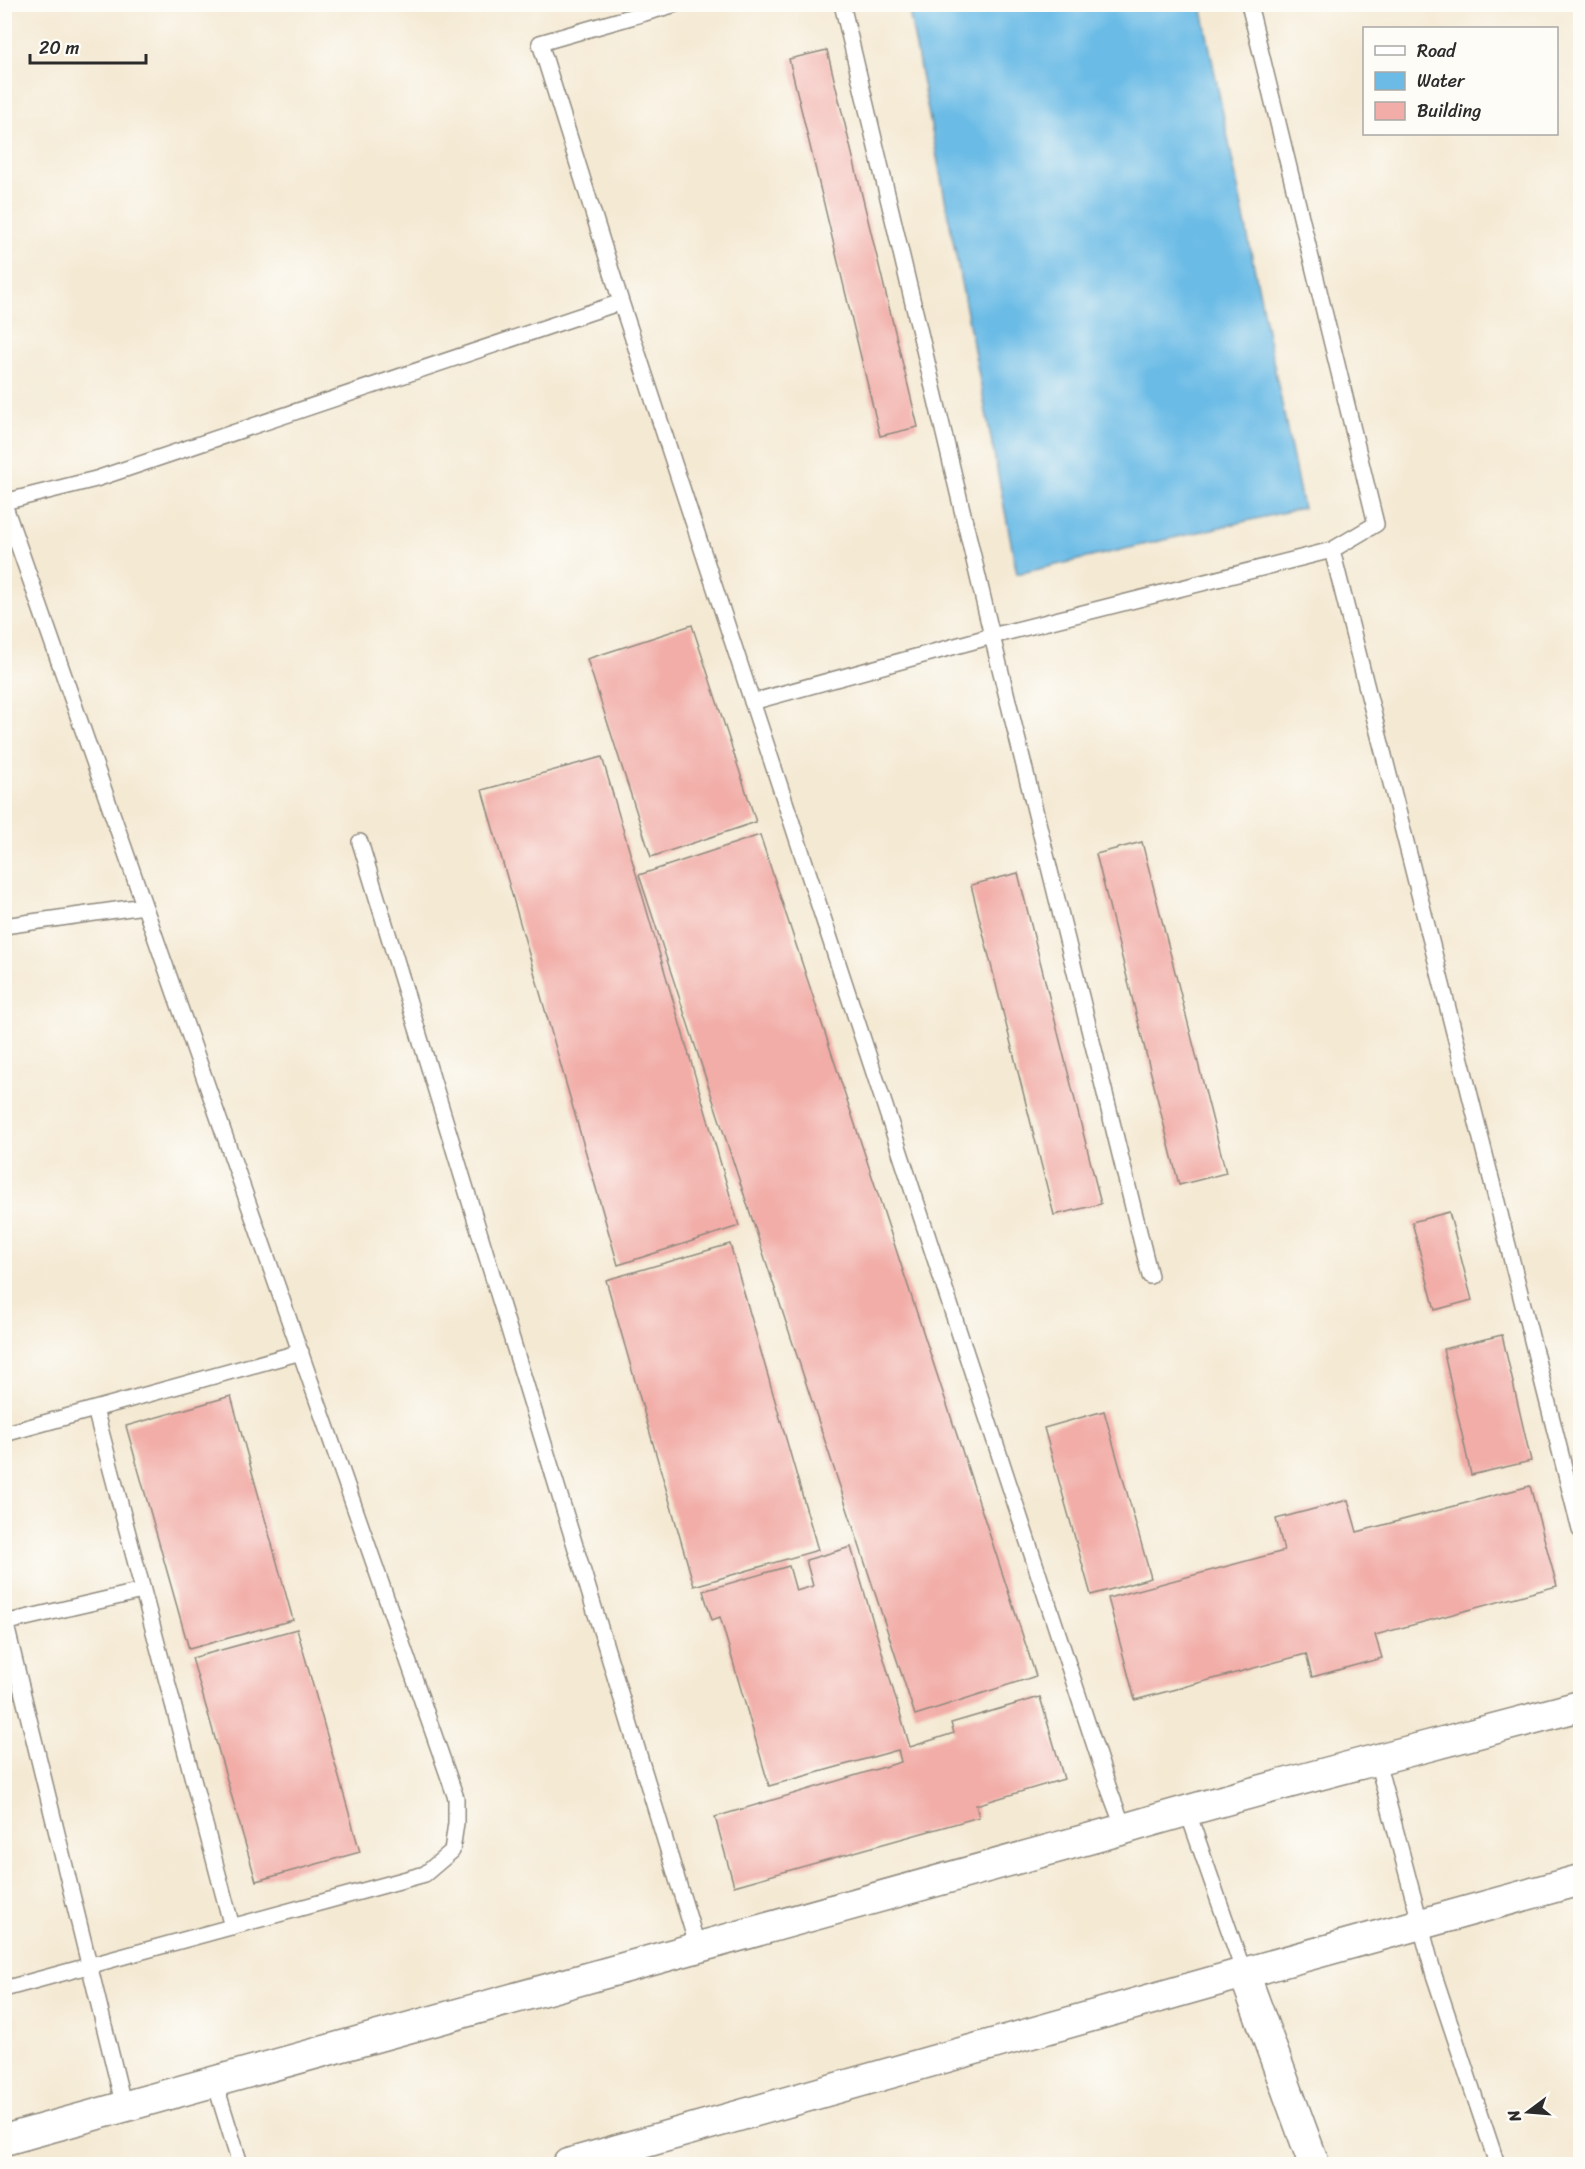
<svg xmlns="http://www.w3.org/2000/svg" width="1585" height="2169" font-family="Sriracha,sans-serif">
<rect width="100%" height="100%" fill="#fdfcf7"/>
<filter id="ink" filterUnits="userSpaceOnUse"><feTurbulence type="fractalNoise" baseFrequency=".0167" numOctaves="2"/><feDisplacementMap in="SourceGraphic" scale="12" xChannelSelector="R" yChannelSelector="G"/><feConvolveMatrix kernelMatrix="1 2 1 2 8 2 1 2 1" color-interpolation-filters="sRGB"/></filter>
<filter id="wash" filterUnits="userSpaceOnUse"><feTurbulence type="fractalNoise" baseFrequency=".008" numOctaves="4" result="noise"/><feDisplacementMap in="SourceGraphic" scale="24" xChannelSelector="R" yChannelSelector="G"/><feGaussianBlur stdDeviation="1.35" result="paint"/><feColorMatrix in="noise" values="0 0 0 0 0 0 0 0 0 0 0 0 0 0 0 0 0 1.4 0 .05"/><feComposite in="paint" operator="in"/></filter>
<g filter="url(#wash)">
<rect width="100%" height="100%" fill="#f4e9d3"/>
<!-- water -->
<path fill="#6bbbe6" stroke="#4b7388" stroke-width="1.5" d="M941 5H1201L1303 508 1017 574 909 11Z"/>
<g id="blocks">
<!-- building -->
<path fill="#f2ada8" d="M827 50 918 427 880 436 789 59Z
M692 625 756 822 651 857 587 659Z
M602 757 739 1226 618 1265 482 790Z
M760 835 1036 1676 915 1715 639 875Z
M1142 842 1226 1173 1179 1185 1096 854Z
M1018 873 1101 1204 1054 1215 971 885Z
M1449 1212 1472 1300 1435 1310 1412 1222Z
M730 1244 818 1550 694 1586 606 1280Z
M1502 1335 1531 1461 1471 1475 1443 1349Z
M231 1396 293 1620 189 1649 126 1426Z
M1104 1411 1151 1578 1091 1595 1044 1428Z
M1530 1486 1557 1586 1375 1635 1382 1658 1312 1677 1306 1654 1135 1700 1108 1598 1284 1551 1276 1519 1348 1500 1357 1532Z
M851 1547 910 1747 954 1733 951 1723 1040 1697 1064 1779 976 1805 979 1817 734 1886 715 1817 901 1762 898 1750 769 1786 720 1617 712 1620 703 1591 789 1566 796 1591 813 1586 806 1560Z
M297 1629 360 1852 256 1881 192 1658Z"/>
</g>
</g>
<g filter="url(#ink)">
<use href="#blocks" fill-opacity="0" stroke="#908a7f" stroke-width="1.5"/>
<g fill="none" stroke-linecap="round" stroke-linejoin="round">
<defs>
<path id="lane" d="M676 4 540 43 621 302 1109 1789 1124 1829
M842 4 992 636 1150 1276
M1249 4 1376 524 1332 550 1580 1530
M4 502 96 479 621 302
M4 504 456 1798V1823L452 1851 425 1874 4 1989
M752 702 992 636 1332 550
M360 842 698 1948
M4 926 144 906
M95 1409 232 1927
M4 1434 301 1352
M4 1617 124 2107
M4 1623 142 1591
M1377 1761 1434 1975 1497 2164
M1187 1810 1244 1973
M215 2083 240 2164"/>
<path id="street" d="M1244 1973 1314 2164
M4 2140 1124 1829C1275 1784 1428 1747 1580 1706
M568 2164 1244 1973 1580 1880"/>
</defs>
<!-- lane casing -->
<use href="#lane" stroke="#908a7f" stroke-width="18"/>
<!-- street casing -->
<use href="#street" stroke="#908a7f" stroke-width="33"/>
<!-- lane -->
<use href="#lane" stroke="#fff" stroke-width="15"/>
<!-- street -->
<use href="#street" stroke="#fff" stroke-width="30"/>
</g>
</g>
<!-- margin -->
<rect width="1585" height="2169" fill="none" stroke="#fdfcf7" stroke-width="24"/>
<!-- legend -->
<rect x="1363" y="27" width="195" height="108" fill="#fdfcf7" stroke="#a9a8a5" stroke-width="1.5"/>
<rect x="1375" y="46" width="30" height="9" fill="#ffffff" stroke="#a9a8a5" stroke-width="1.5"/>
<text x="1417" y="57" font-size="18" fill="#2b2b2b">Road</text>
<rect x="1375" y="72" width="30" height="18" fill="#6bbbe6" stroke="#a9a8a5" stroke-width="1.5"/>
<text x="1417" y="87" font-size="18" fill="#2b2b2b">Water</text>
<rect x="1375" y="102" width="30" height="18" fill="#f2ada8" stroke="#a9a8a5" stroke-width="1.5"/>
<text x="1417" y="117" font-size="18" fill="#2b2b2b">Building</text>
<!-- north arrow -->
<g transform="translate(1528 2112) rotate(254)" stroke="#fdfcf7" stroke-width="4.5" paint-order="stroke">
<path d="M0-4.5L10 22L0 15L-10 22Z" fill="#2b2b2b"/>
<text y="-9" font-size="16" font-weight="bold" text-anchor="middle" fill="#2b2b2b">N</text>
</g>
<!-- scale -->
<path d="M30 54v9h116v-9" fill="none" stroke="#2b2b2b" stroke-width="3"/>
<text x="39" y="54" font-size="18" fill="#2b2b2b" stroke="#fdfcf7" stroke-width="4.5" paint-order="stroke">20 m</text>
</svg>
